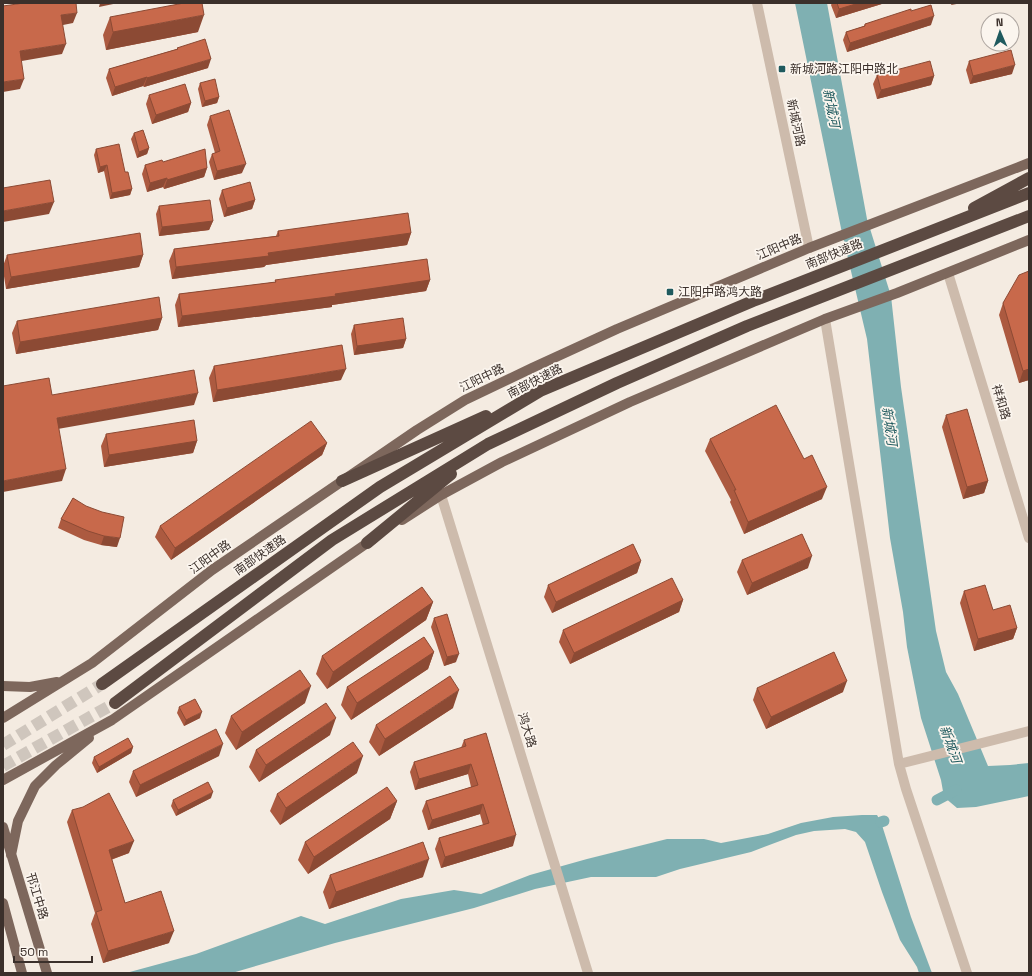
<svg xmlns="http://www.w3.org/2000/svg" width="1032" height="976" font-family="'Space Grotesk','Noto Sans SC',sans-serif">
<rect width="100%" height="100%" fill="#f4ebe1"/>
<!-- water -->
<path fill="#7fb0b2" d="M795 3H827L867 219 891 296 901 387 936 631 946 672 958 694 988 766 1010 765 1029 763V796L976 807 957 808 944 797 941 780 921 718 907 647 903 612 890 538 867 339 842 233Z
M862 815H877L881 822 911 917 932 973H919L917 967 900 940 882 892 865 842 856 832 845 829 814 831 796 835 751 852 680 869 656 877H591L535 889 474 908 335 943 232 973H126L196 954 301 916 325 924 401 899 454 890 481 894 530 875 587 859 667 839H704L721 843 768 834 801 823 833 817Z"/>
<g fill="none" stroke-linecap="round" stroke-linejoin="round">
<!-- canal -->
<path stroke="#7fb0b2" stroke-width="11" d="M937 800 956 790
M881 822 884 821"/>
<!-- highway-tunnel -->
<path stroke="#cfc6bd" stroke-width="12" stroke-dasharray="12 6" stroke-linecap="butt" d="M3 745 102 684
M3 766 115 703"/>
<!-- minor -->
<path stroke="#cdbbac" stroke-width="10" d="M757 3 809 248
M948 273 1029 538
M825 319 899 764 906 789 967 973
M441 495 588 973
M899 764 1029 731"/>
<!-- major -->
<path stroke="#7d675c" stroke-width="10" d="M402 520 441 495 502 462 630 402 825 319 897 293 1029 240
M3 686 30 687 57 682
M3 718 92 663 212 570 417 430 465 400 532 368 617 329 809 248 1029 163
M3 780 112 720 373 539
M3 827 47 973
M11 855 18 821 35 786 56 765 89 738
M3 903 22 973"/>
<!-- highway -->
<path stroke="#5c4a42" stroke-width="12" d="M974 208 1029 178
M342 481 486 416
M367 543 451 474
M102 684 380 487 540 391 753 301 1029 193
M115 703 332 540 488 444 617 383 747 326 1029 216"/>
</g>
<!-- wall -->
<path fill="#ac5a40" d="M832 3H885L836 18 831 5Z
M911 11 931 25 847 52 843 40 846 32 864 26 865 24Z
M110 17 198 32 106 50 103 35Z
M177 48 208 68 144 87 143 86 112 96 106 78 109 69 177 49Z
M969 61 1012 74 970 84 966 70Z
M877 75 934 76 931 85 877 99 873 84Z
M200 83 219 97 217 103 202 107 198 89Z
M149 95 191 103 188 112 152 124 146 104Z
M210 116 242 173 214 180 209 162 212 154 215 153 207 125Z
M134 133 149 148 147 154 137 158 131 139Z
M96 149 125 172 132 189 130 195 110 199 104 171 98 173 94 155Z
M163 162 207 168 204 177 164 189 163 187 147 192 142 174 145 165Z
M222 190 255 200 252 209 224 217 219 199Z
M159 206 213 221 209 230 159 236 156 214Z
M278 231 411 233 407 245 266 265 264 267 172 279 169 261 174 249 276 236Z
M7 255H143L139 267 6 289 3 270V266Z
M1029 271V380L1019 383 999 315 1003 303Z
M275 280H430L426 291 332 305V307L178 327 175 305 179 294 275 282Z
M162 318 158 330 16 354 12 333 17 321Z
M354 325 406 339 403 348 354 355 351 334Z
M214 366 341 380 213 402 209 378Z
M946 415 988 481 984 493 963 499 942 427Z
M106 434 197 441 193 453 104 467 101 446Z
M710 439 822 499 744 534 730 502 731 500 705 451Z
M327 443 322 455 171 560 155 537 160 526Z
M73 498 117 547 101 545 84 540 58 528 61 519Z
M742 560 808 568 747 595 737 572Z
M641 561 637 573 552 613 544 597 548 585Z
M964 591 1017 628 1013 639 974 651 960 603Z
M683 600 679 612 570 664 559 642 563 630Z
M433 602 426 620 327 689 316 674 322 656Z
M434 618 456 662 444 666 431 627Z
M434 652 428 669 351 720 341 705 347 687Z
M757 688 843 692 766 729 753 700Z
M305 703 236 750 225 733 231 716Z
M179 707 200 718 184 726 177 713Z
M453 708 379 756 369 742 376 725Z
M330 735 259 782 249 767 256 750Z
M464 740 513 846 441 868 435 849 439 838 483 825 480 814 428 830 422 811 426 801 471 787 468 774 415 790 410 772 414 762 461 748Z
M133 747 131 753 97 773 92 763 94 757Z
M219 756 136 797 129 782 133 771Z
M357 773 280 825 270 811 277 794Z
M211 798 176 816 171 806 173 800Z
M397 801 390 819 308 874 298 860 305 842Z
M72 810 129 853 111 860 125 903 169 943 103 963 91 924 95 913 67 822Z
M330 875 423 877 329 909 323 892Z"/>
<!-- shaded-wall -->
<path fill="#8c4a34" d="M100 3H118L99 7Z
M859 3H885L836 18 839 9Z
M952 3H962L951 5Z
M77 13 73 23 58 26 61 15Z
M204 15 198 32 106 50 113 32Z
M934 16 931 25 847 52 850 43Z
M66 44 62 54 16 62 20 51Z
M211 59 208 68 144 87 147 78Z
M1015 65 1012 74 970 84 973 76Z
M934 76 931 85 877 99 881 90Z
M147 77 143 86 112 96 115 87Z
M24 79 20 89 3 92V82Z
M219 97 217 103 202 107 205 101Z
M191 103 188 112 152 124 156 115Z
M149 148 147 154 137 158 139 152Z
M246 164 242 173 214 180 217 171Z
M107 165 104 171 98 173 100 167Z
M207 168 204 177 164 189 167 180Z
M167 178 163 187 147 192 150 183Z
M132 189 130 195 110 199 112 193Z
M255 200 252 209 224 217 227 208Z
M54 202 49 214 3 222V211Z
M213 221 209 230 159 236 162 227Z
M411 233 407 245 266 265 264 267 172 279 176 267 268 253Z
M143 255 139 267 6 289 11 277Z
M430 280 426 291 332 305V307L178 327 182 316Z
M162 318 158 330 16 354 20 342Z
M406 339 403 348 354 355 357 346Z
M346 369 341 380 213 402 217 390Z
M1029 369V380L1019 383 1023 371Z
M198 393 194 405 52 430 57 418Z
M197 441 193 453 104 467 109 455Z
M327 443 322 455 171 560 175 548Z
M66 469 62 481 3 492V481Z
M988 481 984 493 963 499 967 487Z
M827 487 822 499 744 534 748 522Z
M104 536 120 538 117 547 101 545Z
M812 556 808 568 747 595 752 583Z
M641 561 637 573 552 613 556 602Z
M683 600 679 612 570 664 574 653Z
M433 602 426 620 327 689 333 672Z
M1017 628 1013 639 974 651 978 639Z
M434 652 428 669 351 720 357 703Z
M459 654 456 662 444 666 447 657Z
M847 681 843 692 766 729 771 717Z
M311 686 305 703 236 750 242 732Z
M459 690 453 708 379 756 385 739Z
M202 712 200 718 184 726 186 720Z
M336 718 330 735 259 782 266 765Z
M223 744 219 756 136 797 140 785Z
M133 747 131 753 97 773 99 767Z
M363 756 357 773 280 825 286 808Z
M471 764 468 774 415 790 419 779Z
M213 792 211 798 176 816 178 810Z
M397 801 390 819 308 874 314 857Z
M483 804 480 814 428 830 432 820Z
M516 835 513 846 441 868 445 857Z
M134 841 129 853 104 862 109 850Z
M429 859 423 877 329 909 336 892Z
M174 931 169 943 103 963 108 951Z"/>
<!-- building -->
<path fill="#c8694b" stroke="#8c4a34" d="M24 3H76L77 13 61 15 66 44 20 51 24 79 3 82V6Z
M184 3H202L204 15 113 32 110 17Z
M837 3H859L839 9Z
M931 5 934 16 850 43 846 32 865 26V24L911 9V11Z
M205 39 211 59 147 78V77L115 87 109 69 178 49 177 48Z
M1011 50 1015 65 973 76 969 61Z
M930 61 934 76 881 90 877 75Z
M215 79 219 97 205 101 200 83Z
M185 84 191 103 156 115 149 95Z
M229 110 246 164 217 171 212 154 220 151 210 116Z
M143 130 149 148 139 152 134 133Z
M119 144 125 172H128L132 189 112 193 107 165 100 167 96 149Z
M205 149 207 168 167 180V178L150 183 145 165 162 160 163 162Z
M50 180 54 202 3 211V188Z
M250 182 255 200 227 208 222 190Z
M210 200 213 221 162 227 159 206Z
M408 213 411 233 268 253 269 256 176 267 174 249 279 236 278 231Z
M140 233 143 255 11 277 7 255Z
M427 259 430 280 335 294 336 296 182 316 179 294 276 282 275 280Z
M1029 271V369L1023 371 1003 303 1019 275Z
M159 297 162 318 20 342 17 321Z
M403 318 406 339 357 346 354 325Z
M342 345 346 369 217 390 214 366Z
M194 370 198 393 57 418 66 469 3 481V386L49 378 52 395Z
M776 405 804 459 812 455 827 487 748 522 734 490H736L710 439Z
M967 409 988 481 967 487 946 415Z
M194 420 197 441 109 455 106 434Z
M311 421 327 443 175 548 160 526Z
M73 498 86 506 102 512 124 517 120 538 104 536 88 531 61 519Z
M802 534 812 556 752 583 742 560Z
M633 544 641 561 556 602 548 585Z
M672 578 683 600 574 653 563 630Z
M985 585 993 610 1010 605 1017 628 978 639 964 591Z
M422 587 433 602 333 672 322 656Z
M447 614 459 654 447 657 434 618Z
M424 637 434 652 357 703 347 687Z
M834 652 847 681 771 717 757 688Z
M300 670 311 686 242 732 231 716Z
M450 676 459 690 385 739 376 725Z
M195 699 202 712 186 720 179 707Z
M326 703 336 718 266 765 256 750Z
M216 729 223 744 140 785 133 771Z
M486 733 516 835 445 857 439 838 489 823 483 804 432 820 426 801 478 785 471 764 419 779 414 762 466 746 464 740Z
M128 738 133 747 99 767 94 757Z
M353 742 363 756 286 808 277 794Z
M208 782 213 792 178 810 173 800Z
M387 787 397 801 314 857 305 842Z
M109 793 134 841 109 850 125 903 161 891 174 931 108 951 96 912 102 910 72 810 83 807Z
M423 842 429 859 336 892 330 875Z"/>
<!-- markers -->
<g fill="#1f5a5e" stroke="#fbf5ee" stroke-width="1.5">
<rect x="778" y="65" width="8" height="8" rx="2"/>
<rect x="666" y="288" width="8" height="8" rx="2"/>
</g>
<g text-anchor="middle" stroke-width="3.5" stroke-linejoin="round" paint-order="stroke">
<!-- poi labels -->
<g font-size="12" fill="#3b302b" stroke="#fbf5ee" text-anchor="start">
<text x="790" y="73">新城河路江阳中路北</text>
<text x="678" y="296">江阳中路鸿大路</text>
</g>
<!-- street labels -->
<g font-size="12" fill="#3b302b" stroke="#fbf5ee">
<text transform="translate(796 123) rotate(78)" y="4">新城河路</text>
<text transform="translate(779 247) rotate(-23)" y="4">江阳中路</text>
<text transform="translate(834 254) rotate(-22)" y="4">南部快速路</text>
<text transform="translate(482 378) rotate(-26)" y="4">江阳中路</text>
<text transform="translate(535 381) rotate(-27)" y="4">南部快速路</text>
<text transform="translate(1001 402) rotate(73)" y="4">祥和路</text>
<text transform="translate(260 555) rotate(-35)" y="4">南部快速路</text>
<text transform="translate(210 557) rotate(-36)" y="4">江阳中路</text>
<text transform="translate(527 730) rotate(73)" y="4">鸿大路</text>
<text transform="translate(37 896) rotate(73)" y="4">邗江中路</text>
</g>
<!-- water labels -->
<g font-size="13" font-style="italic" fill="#1f5a5e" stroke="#fbf5ee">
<text transform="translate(832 108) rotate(79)" y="5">新城河</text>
<text transform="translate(890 426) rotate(82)" y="5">新城河</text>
<text transform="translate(951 744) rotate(70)" y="5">新城河</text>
</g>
</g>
<!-- border -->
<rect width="1032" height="976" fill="none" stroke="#3b302b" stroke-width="8"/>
<!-- north arrow -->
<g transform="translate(1000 32) rotate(358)"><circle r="19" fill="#fbf5ee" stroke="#aea6a0"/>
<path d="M0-3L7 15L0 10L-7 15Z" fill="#1f5a5e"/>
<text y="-6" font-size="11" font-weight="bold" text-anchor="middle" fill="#3b302b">N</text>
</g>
<!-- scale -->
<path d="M14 956v6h78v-6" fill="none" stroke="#3b302b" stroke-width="2"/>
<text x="20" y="956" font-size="12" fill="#3b302b" stroke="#fbf5ee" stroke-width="3" paint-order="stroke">50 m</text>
</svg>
